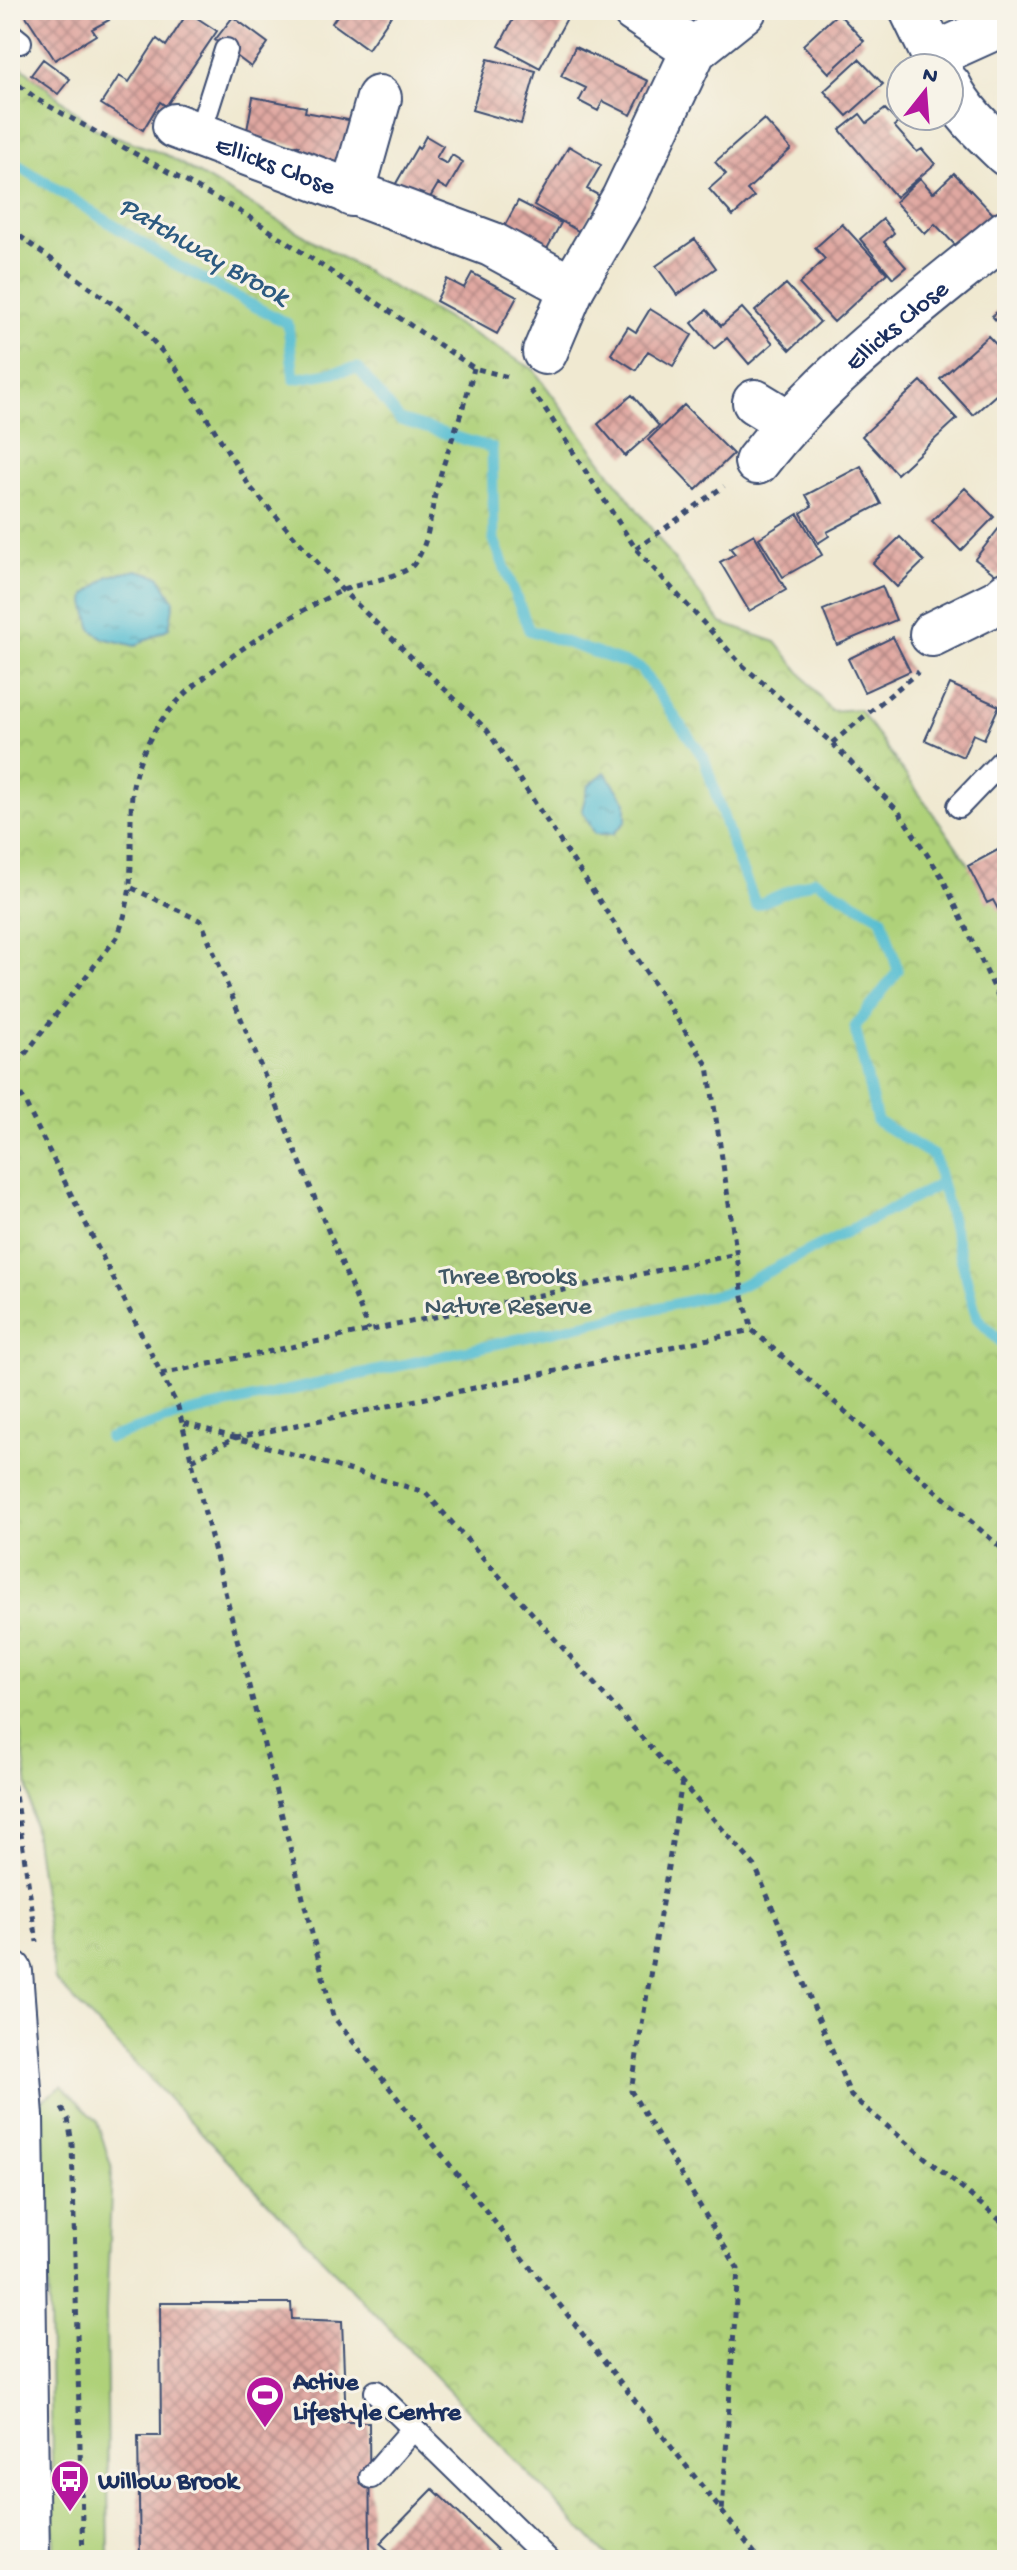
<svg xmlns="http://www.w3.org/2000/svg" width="1017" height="2570" font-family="'Gochi Hand',sans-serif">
<defs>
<pattern id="park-crowns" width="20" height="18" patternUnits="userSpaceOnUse" patternTransform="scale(2)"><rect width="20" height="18" fill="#afd179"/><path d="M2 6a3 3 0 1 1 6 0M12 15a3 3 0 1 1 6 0" fill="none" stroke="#96b46b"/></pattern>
<pattern id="water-ripples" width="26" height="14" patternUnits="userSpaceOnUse" patternTransform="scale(2)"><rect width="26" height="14" fill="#54bdd1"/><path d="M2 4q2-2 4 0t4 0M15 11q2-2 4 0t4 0" fill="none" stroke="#459aad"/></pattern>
<pattern id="building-cross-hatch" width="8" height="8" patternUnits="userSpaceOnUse" patternTransform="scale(2)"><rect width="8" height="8" fill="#e0a8a1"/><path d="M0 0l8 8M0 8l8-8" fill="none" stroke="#b58986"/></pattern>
</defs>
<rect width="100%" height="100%" fill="#f7f3e8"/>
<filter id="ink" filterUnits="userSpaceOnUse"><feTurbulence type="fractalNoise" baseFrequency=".0125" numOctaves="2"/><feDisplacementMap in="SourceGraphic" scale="16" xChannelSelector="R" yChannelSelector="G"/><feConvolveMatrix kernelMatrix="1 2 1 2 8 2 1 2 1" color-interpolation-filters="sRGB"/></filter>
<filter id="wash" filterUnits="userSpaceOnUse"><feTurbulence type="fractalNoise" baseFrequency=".006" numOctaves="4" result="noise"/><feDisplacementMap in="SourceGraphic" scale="32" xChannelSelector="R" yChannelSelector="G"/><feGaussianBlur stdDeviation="1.8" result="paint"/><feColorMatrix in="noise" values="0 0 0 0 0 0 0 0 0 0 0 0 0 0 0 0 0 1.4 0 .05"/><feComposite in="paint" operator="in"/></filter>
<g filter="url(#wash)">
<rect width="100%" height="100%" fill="#f0e9d1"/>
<!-- green -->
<path fill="#afd179" stroke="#65806c" stroke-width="2" d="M62 2086 97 2121 112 2169 106 2312 109 2560H54L49 2307 41 2101Z"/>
<!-- park -->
<path fill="url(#park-crowns)" stroke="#65806c" stroke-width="2" d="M10 57 96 129 166 155 533 369 721 623 776 642 831 711 859 709 1007 918V2560H611L55 1980 10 1660Z"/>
<!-- water -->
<path fill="url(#water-ripples)" stroke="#387698" stroke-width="2" d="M137 570 159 576 174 601 169 628 135 646 103 638 92 630 85 603 86 595 109 576Z
M605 772 626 802V821L613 834H595L582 810 588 786Z"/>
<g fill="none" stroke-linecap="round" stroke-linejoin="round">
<!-- stream -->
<path stroke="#54bdd1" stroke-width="11" d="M10 160 175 264 288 324 294 379 358 368 400 420 492 448 494 540 529 630 640 668 704 758 736 856 756 905 815 880 882 918 898 971 855 1027 877 1121 934 1156 977 1318 1007 1348
M109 1438 188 1413 728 1292 941 1184"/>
</g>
<g id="blocks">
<!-- building -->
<path fill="url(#building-cross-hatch)" d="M22 10H103L109 20 92 29 96 35 55 60Z
M341 10H395L368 49 332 23Z
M518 10H575L569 19 567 18 540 68 499 46Z
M188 12 217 31 166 106 160 102 143 130 101 104 119 76 129 82 157 39 166 46Z
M838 13 864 41 829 73 803 45Z
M233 17 268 43 251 67 215 40Z
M575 47 648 81 631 115 603 101 598 111 579 101 586 88 561 76Z
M43 59 70 79 58 94 31 75Z
M488 59 536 71 521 124 472 110Z
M859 59 883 84 847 116 824 91Z
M253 97 306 107 305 112 359 122 350 173 295 162 299 146 246 136Z
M885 109 898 123 894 126 917 152 922 149 935 164 896 197 840 130 860 114 867 123Z
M764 119 791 149 747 190 754 197 733 216 709 189 726 174 715 162Z
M426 136 443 146 436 158 447 164 452 155 463 162 447 189 438 184 425 206 394 187 417 147 419 149Z
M569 146 601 165 587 189 600 196 580 232 534 205Z
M954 173 994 215 959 249 935 224 925 234 895 202 920 178 933 193Z
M518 201 561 223 541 260 498 238Z
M883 219 894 233 884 242 906 267 893 278 860 239Z
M842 224 887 273 834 322 799 284 825 259 815 248Z
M695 239 716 268 677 295 656 266Z
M472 273 517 297 497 334 436 301 447 279 464 288Z
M786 284 820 322 790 350 755 311Z
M1007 303V333L992 316Z
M742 308 773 343 749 364 727 338 714 349 692 323 707 310 721 326Z
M650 309 692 335 673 366 648 351 636 370 611 354 628 327 636 332Z
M988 336 1007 356V385L973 415 940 379Z
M921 381 957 419 897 474 862 436Z
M632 395 659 426 625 456 598 424Z
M684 405 733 454 696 490 648 440Z
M861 466 881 504 827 532 829 536 818 543 801 513 812 506 806 495Z
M965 488 994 517 961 551 932 521Z
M798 514 822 555 783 577 759 538Z
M1003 523 1007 525V580L1005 582 975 559Z
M754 534 786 590 749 611 720 562 735 554 730 548Z
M900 537 924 561 897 587 873 563Z
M882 586 896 620 837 645 823 610Z
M893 637 910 671 864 692 848 659Z
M950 684 999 706 984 739 973 734 963 757 925 740Z
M1007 845V907L999 911 993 900 987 903 968 866Z
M160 2303H291L292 2319 342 2321 346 2422H369L370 2560H140L138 2436H161Z
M433 2489 508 2560H390L395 2556 380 2543Z"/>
</g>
</g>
<g filter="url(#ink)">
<use href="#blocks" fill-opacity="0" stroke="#3b4b6f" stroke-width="2"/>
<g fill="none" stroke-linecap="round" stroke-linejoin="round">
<defs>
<path id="lane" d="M10 34 20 42
M199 135 226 50
M959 806 1007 756
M376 2392 548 2560
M371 2477 413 2429"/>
<g id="street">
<path d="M634 10 694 50"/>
<path d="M912 10 940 68"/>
<path d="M934 55 1007 22"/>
<path d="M949 86C962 113 986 134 1007 154"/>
<path id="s1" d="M175 126 491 244 572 288"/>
<path d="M352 194 379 98"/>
<path d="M545 352 572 288 624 198 694 50 744 10"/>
<path d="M755 402 788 422"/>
<path id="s2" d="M757 462C827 371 919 305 1007 232"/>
<path d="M932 634 999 601 1007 594"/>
</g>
<path id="secondary" d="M10 1972 21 2116 27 2560"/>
</defs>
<!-- lane casing -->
<use href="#lane" stroke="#3b4b6f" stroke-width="26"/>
<!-- street casing -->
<use href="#street" stroke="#3b4b6f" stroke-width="48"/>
<!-- secondary casing -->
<use href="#secondary" stroke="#3b4b6f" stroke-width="48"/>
<!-- path -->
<path stroke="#3b4b6f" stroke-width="5" stroke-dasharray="6 6" stroke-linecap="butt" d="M10 78 38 100 248 216 474 368 512 378
M10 229 136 321 176 368 250 487 342 590 487 730 708 1066 743 1296 752 1330 1007 1553
M530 390 544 407 636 549 741 664 832 743 898 811 942 877 1007 1015
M636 549 724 486
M832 743 918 672
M132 888 201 921 369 1330
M10 1073 178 1407 333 2016 760 2560
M10 1073 117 937C138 888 128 846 132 794 134 767 150 733 168 712 202 671 292 613 341 591 358 583 404 577 414 564 431 542 430 509 438 483 449 444 465 407 474 368
M161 1374 737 1254
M184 1423 425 1492 755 1866 851 2096 1007 2226
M192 1460 235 1438 752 1330
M10 1761 37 1942
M682 1782 631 2091 738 2269 722 2513
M62 2108 68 2119 72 2144 83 2560"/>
<!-- lane -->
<use href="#lane" stroke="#fff" stroke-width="22"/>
<!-- street -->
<use href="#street" stroke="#fff" stroke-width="44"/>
<!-- secondary -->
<use href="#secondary" stroke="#fff" stroke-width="44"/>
</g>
</g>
<!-- icons -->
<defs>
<symbol id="stadium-pin" viewBox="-11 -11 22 30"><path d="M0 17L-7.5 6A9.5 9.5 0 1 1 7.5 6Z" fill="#b5179e" stroke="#f7f3e8"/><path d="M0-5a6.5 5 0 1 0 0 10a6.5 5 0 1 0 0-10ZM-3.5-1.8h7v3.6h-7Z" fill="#fff"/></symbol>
<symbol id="bus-pin" viewBox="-11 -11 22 30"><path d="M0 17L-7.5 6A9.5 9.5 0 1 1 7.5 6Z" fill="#b5179e" stroke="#f7f3e8"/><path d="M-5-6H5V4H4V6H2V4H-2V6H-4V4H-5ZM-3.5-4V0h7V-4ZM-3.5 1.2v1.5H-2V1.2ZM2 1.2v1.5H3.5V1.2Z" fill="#fff"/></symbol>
</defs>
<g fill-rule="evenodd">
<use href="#stadium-pin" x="243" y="2373" width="44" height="60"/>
<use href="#bus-pin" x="48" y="2457" width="44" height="60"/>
</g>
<g text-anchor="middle" stroke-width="6" stroke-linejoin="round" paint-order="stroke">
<!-- street labels -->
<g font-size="26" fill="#1b2f5e" stroke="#f7f3e8">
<text dy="9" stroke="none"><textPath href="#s1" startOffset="108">Ellicks Close</textPath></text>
<text dy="9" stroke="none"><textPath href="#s2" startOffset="196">Ellicks Close</textPath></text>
</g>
<!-- park labels -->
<g font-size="26" fill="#405865" stroke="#f7f3e8">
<text x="508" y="1283">Three Brooks<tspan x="508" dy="30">Nature Reserve</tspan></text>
</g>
<!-- poi labels -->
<g font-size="26" font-weight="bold" fill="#1b2f5e" stroke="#f7f3e8" text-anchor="start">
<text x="293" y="2389">Active<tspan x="293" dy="30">Lifestyle Centre</tspan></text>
<text x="98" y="2488">Willow Brook</text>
</g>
<!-- water labels -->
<g font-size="28" font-style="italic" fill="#2c5a80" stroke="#f7f3e8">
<text transform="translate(205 249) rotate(30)" y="10">Patchway Brook</text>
</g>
</g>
<!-- margin -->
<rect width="1017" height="2570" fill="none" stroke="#f7f3e8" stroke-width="40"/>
<!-- north arrow -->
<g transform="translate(925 92) rotate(17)"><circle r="38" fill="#f7f3e8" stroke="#9fa5b1" stroke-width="2"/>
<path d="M0-6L14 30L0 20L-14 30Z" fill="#b5179e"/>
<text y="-12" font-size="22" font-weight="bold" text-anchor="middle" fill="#1b2f5e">N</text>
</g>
</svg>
